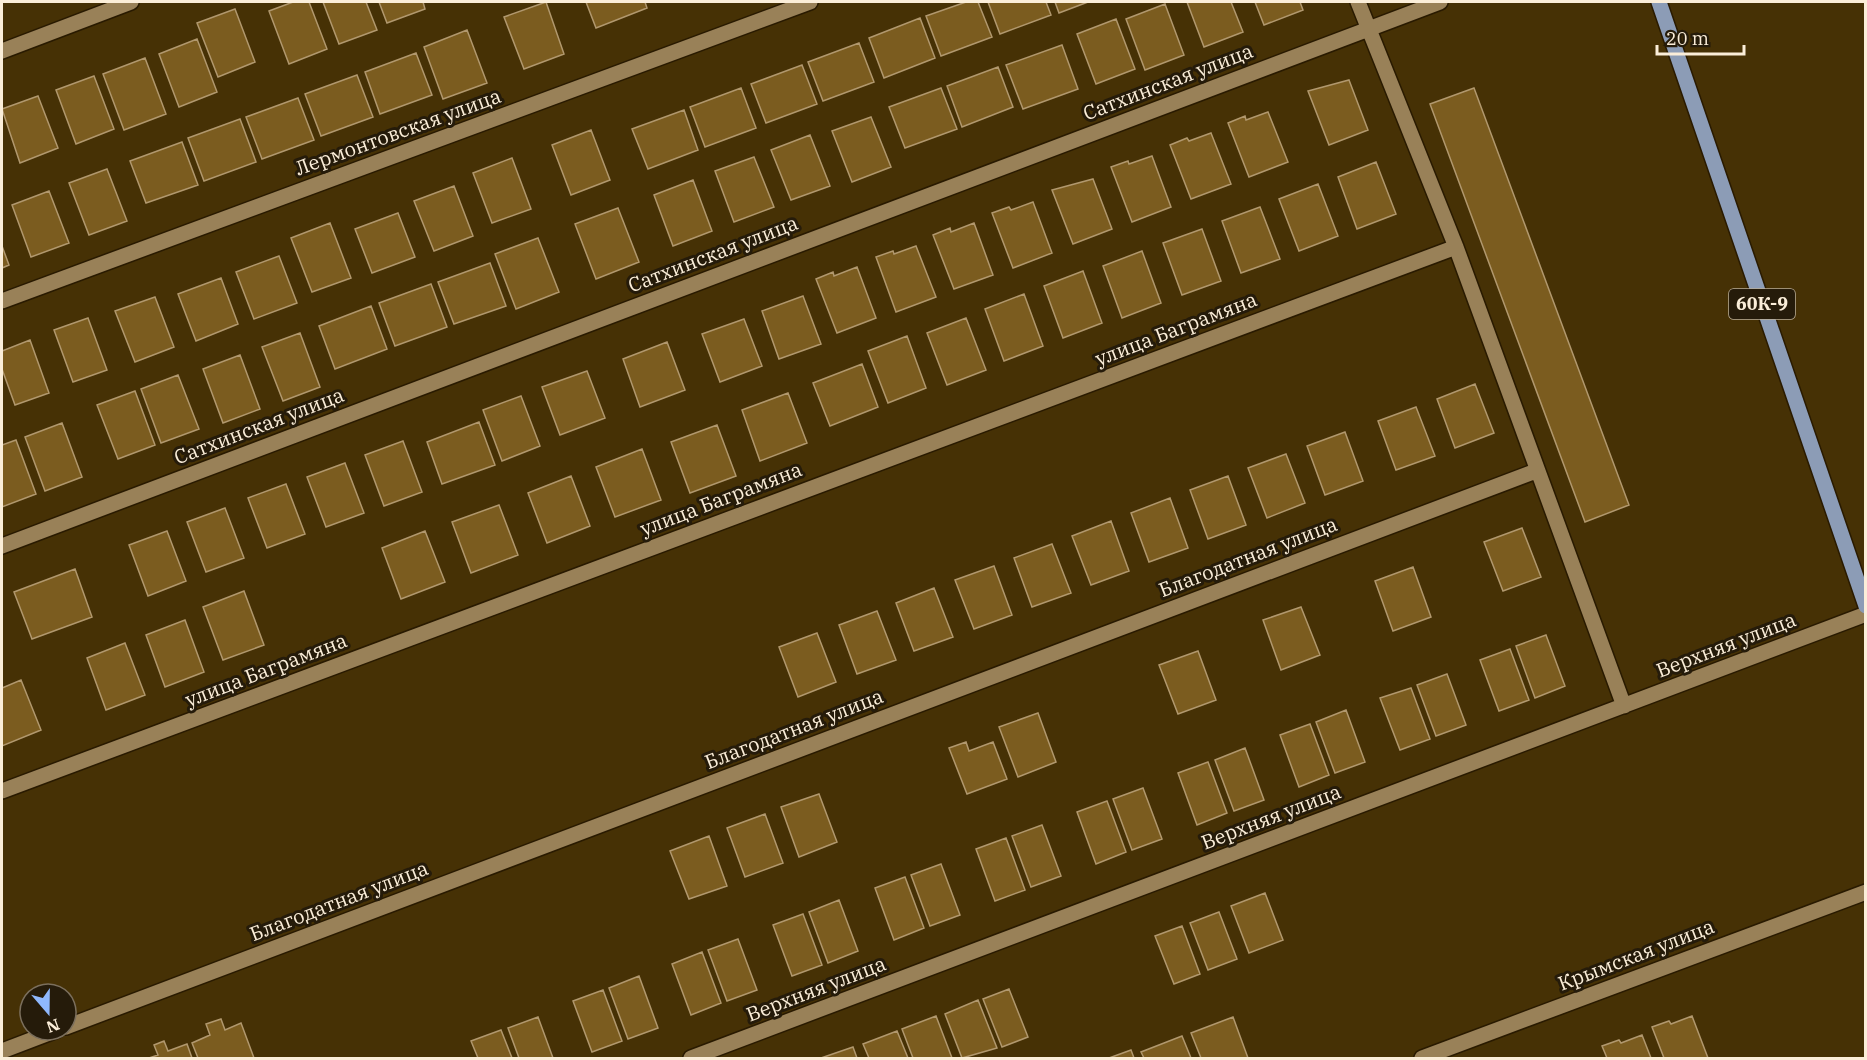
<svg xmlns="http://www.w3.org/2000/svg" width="1867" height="1060" font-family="'IBM Plex Serif',serif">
<rect width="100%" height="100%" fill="#463105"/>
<!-- building -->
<path fill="#7b5c1f" stroke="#b1986e" stroke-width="1.5" d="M293 2H309L327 49 289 64 269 11Z
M323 2H366L377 30 339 44Z
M379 2H423L425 9 387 23Z
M546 2 564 54 524 69 504 17Z
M586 2H645L647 8 596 28Z
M966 2H978L992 37 941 56 926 16Z
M988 2H1046L1051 15 1000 34Z
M1055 2H1088L1059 13Z
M1187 2H1231L1243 32 1204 47Z
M1255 2H1300L1303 10 1264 25Z
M1165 4 1184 55 1145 70 1126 19Z
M235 9 255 62 218 77 197 23Z
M920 18 935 58 884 78 869 38Z
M1116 19 1135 69 1096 84 1077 34Z
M467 30 487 83 443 99 424 47Z
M197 39 217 92 179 107 159 54Z
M859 43 874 82 823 101 808 62Z
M1062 45 1078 89 1023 109 1006 65Z
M416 53 432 95 380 114 365 72Z
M145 58 166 114 124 130 103 74Z
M802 65 817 104 766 123 751 84Z
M998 67 1013 107 962 127 947 86Z
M357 75 373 117 321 136 305 94Z
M94 76 114 129 76 144 56 90Z
M1349 80 1368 130 1329 145 1308 91Z
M741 88 756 128 705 147 690 107Z
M941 88 957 129 905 148 889 107Z
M1474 88 1629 505 1585 522 1430 104Z
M38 96 58 148 20 163 2 109Z
M298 98 314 140 262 159 246 117Z
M684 110 698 150 648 169 632 129Z
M1268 112 1288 162 1249 177 1228 123 1245 116 1246 120Z
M871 117 891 167 852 182 832 131Z
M240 119 256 162 204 181 188 138Z
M591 130 610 180 571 195 552 145Z
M1211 133 1231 184 1191 199 1170 145 1187 138 1189 141Z
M810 135 830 186 791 200 771 150Z
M182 142 198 185 146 203 130 161Z
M1152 156 1171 207 1132 222 1111 167 1128 161 1129 164Z
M754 157 774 207 734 222 715 171Z
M512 158 531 209 492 223 473 173Z
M1376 162 1396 214 1357 229 1338 177Z
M107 169 127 221 89 235 69 183Z
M1093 179 1112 229 1073 244 1052 190Z
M693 180 712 231 673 246 654 195Z
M1318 184 1338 236 1299 251 1279 199Z
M454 186 473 236 434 251 414 201Z
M49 191 69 243 31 257 12 205Z
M1033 202 1052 253 1013 268 992 213 1009 207 1011 210Z
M1260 207 1280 259 1241 273 1222 221Z
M618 208 639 262 596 279 575 224Z
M398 213 415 257 372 273 355 229Z
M330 223 351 278 312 292 291 238Z
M974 223 993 275 954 289 933 235 950 228 951 232Z
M1202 229 1221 281 1182 295 1163 243Z
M538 238 559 292 516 309 495 254Z
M2 246 9 265 2 268Z
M916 246 936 297 896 312 876 257 893 251 894 254Z
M1142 251 1161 303 1122 318 1103 266Z
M279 256 297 303 254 319 236 272Z
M490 263 506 306 454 324 438 282Z
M857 267 876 318 837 333 816 279 833 272 834 276Z
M1083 271 1102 323 1063 338 1044 286Z
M221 278 238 324 196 341 178 294Z
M431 284 447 327 395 346 379 303Z
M1024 294 1043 346 1004 361 985 309Z
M803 296 821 344 779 359 762 311Z
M155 297 174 347 135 362 115 311Z
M371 306 387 349 335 369 319 326Z
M88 318 107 370 73 382 54 330Z
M966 318 986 370 947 385 927 333Z
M744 319 762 366 720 382 702 334Z
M300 333 320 387 283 401 262 347Z
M907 336 926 388 888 403 868 351Z
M30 340 49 393 15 405 2 369V351Z
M667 342 685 390 640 407 623 359Z
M240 355 260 409 223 423 203 369Z
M862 364 878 407 830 426 813 383Z
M587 371 605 418 560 435 542 387Z
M178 375 199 429 161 443 141 389Z
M1475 384 1494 433 1455 448 1437 399Z
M135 391 155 445 118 459 97 405Z
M788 393 807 443 760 461 742 410Z
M521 396 540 446 502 461 483 410Z
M1416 407 1435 456 1396 470 1378 421Z
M479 422 495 465 442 484 427 442Z
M62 423 82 477 45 491 25 437Z
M717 425 736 476 690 493 671 442Z
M1345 432 1363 481 1325 495 1307 446Z
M16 440 36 494 2 507V445Z
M403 441 422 492 384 506 365 455Z
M642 449 661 500 615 517 596 467Z
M1286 454 1305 503 1267 518 1248 468Z
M345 463 364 513 326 527 307 477Z
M571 476 590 526 547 543 528 493Z
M1228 476 1246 525 1208 539 1190 490Z
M286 484 305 534 267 548 248 498Z
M1170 498 1188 548 1149 562 1131 513Z
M499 505 518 555 471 573 452 522Z
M225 508 244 558 206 572 187 522Z
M1111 521 1129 571 1091 585 1072 536Z
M1522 528 1541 577 1503 591 1484 542Z
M167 531 186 581 148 596 129 545Z
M425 531 445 582 401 599 382 548Z
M1052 544 1071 593 1032 607 1014 558Z
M994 566 1012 615 974 629 955 580Z
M1413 567 1431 617 1393 631 1375 581Z
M75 569 92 617 32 639 14 592Z
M934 588 953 637 914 651 896 603Z
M244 591 264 645 223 660 203 607Z
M1301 607 1320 655 1281 670 1263 620Z
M877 611 896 660 857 674 839 625Z
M185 620 204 672 165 687 146 635Z
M817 633 836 682 798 697 779 647Z
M1546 635 1565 686 1535 698 1516 646Z
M125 643 145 695 106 710 87 658Z
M1510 649 1529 700 1499 711 1480 660Z
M1198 651 1216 700 1178 714 1159 665Z
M1447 674 1466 725 1436 736 1417 685Z
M21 680 41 730 2 746V688Z
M1411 688 1430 739 1400 750 1380 698Z
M1346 710 1365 762 1335 773 1316 722Z
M1038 713 1056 762 1018 777 999 727Z
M1310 724 1329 775 1299 787 1280 735Z
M966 742 969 751 993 742 1007 779 967 794 949 748Z
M1245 748 1264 800 1234 811 1215 760Z
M1208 762 1227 813 1197 825 1178 773Z
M1143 788 1162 839 1132 850 1113 799Z
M819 794 837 842 799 857 781 807Z
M1107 801 1126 852 1096 864 1077 812Z
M765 814 783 863 745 877 727 828Z
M1042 825 1061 876 1031 887 1012 836Z
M709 836 727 886 689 899 670 851Z
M1006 838 1025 890 995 901 976 849Z
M941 864 960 915 930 926 911 875Z
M905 877 924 928 894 940 875 888Z
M1265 893 1283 940 1249 953 1231 906Z
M839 900 858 951 828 963 809 912Z
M1219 912 1237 959 1208 970 1190 923Z
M803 914 822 965 792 976 773 925Z
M1182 926 1200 974 1174 984 1155 936Z
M738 939 757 990 727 1001 708 950Z
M702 952 721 1003 691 1015 672 964Z
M639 976 658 1028 628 1039 609 988Z
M1009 989 1028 1037 1002 1047 983 999Z
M603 990 622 1041 592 1052 573 1001Z
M978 1000 997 1048 962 1058 945 1014Z
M936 1016 952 1058H913L902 1029Z
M1692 1016 1708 1058H1664L1652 1027 1669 1021 1671 1024Z
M538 1017 553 1058H519L508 1028Z
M1233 1017 1248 1058H1201L1191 1033Z
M221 1019 225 1030 241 1023 254 1058H198L192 1043 210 1035 206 1024Z
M501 1030 512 1058H478L471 1041Z
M897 1031 908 1058H869L863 1044Z
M1642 1035 1651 1058H1607L1602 1046 1619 1040 1621 1043Z
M1182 1036 1191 1058H1144L1141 1052Z
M164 1041 168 1051 187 1044 192 1058H149L158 1055 154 1045Z
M853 1047 857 1058H821Z
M1131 1050 1134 1058H1109Z"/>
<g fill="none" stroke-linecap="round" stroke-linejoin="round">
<defs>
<path id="street" d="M1358 2 1456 247 1624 706
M2 51 131 2
M2 301 810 2
M2 546 1440 2
M2 791 1456 247
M66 1027 1536 471
M2 1051 57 1030
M691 1058 1866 614
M1422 1058 1866 892"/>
<path id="primary" d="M1659 2 1866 606"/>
</defs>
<!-- street casing -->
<use href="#street" stroke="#291a00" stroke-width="18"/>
<!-- primary casing -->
<use href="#primary" stroke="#291a00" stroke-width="18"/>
<!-- street -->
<use href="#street" stroke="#998158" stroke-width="15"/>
<!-- primary -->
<use href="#primary" stroke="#8c9cb6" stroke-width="15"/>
</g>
<g text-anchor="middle" stroke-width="6" stroke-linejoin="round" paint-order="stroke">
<!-- shield labels -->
<rect fill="#251b0a" stroke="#bbaf9b" stroke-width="1.5" x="1729" y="289" width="66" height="30" rx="4.5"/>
<g font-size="18" font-weight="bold" fill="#fbeed9">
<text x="1762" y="310">60К-9</text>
</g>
<!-- street labels -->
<g font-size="20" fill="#fbeed9" stroke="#251b0a">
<text transform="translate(1168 82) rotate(-21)" y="7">Сатхинская улица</text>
<text transform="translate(398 132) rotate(-20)" y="7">Лермонтовская улица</text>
<text transform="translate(713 254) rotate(-21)" y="7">Сатхинская улица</text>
<text transform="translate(1176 329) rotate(-21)" y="7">улица Баграмяна</text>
<text transform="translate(259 426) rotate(-21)" y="7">Сатхинская улица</text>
<text transform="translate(721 499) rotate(-21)" y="7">улица Баграмяна</text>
<text transform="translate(1248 557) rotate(-21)" y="7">Благодатная улица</text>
<text transform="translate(1726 645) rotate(-21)" y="7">Верхняя улица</text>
<text transform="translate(266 670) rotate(-21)" y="7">улица Баграмяна</text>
<text transform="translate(794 729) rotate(-21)" y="7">Благодатная улица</text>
<text transform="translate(1271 817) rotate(-21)" y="7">Верхняя улица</text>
<text transform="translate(339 901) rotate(-21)" y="7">Благодатная улица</text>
<text transform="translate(1636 955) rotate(-21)" y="7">Крымская улица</text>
<text transform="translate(816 989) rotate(-21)" y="7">Верхняя улица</text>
</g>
</g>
<!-- border -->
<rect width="1867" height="1060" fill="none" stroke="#fbeed9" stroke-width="6"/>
<!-- north arrow -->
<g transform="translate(48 1012) rotate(160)"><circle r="28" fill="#251b0a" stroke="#7b6f5d" stroke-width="1.5"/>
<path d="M0-4.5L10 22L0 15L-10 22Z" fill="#8fb8fd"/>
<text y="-9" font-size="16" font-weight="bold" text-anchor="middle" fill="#fbeed9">N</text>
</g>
<!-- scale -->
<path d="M1657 45v9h87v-9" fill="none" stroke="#fbeed9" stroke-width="3"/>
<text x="1666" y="45" font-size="18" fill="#fbeed9" stroke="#251b0a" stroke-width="4.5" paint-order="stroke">20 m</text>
</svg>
